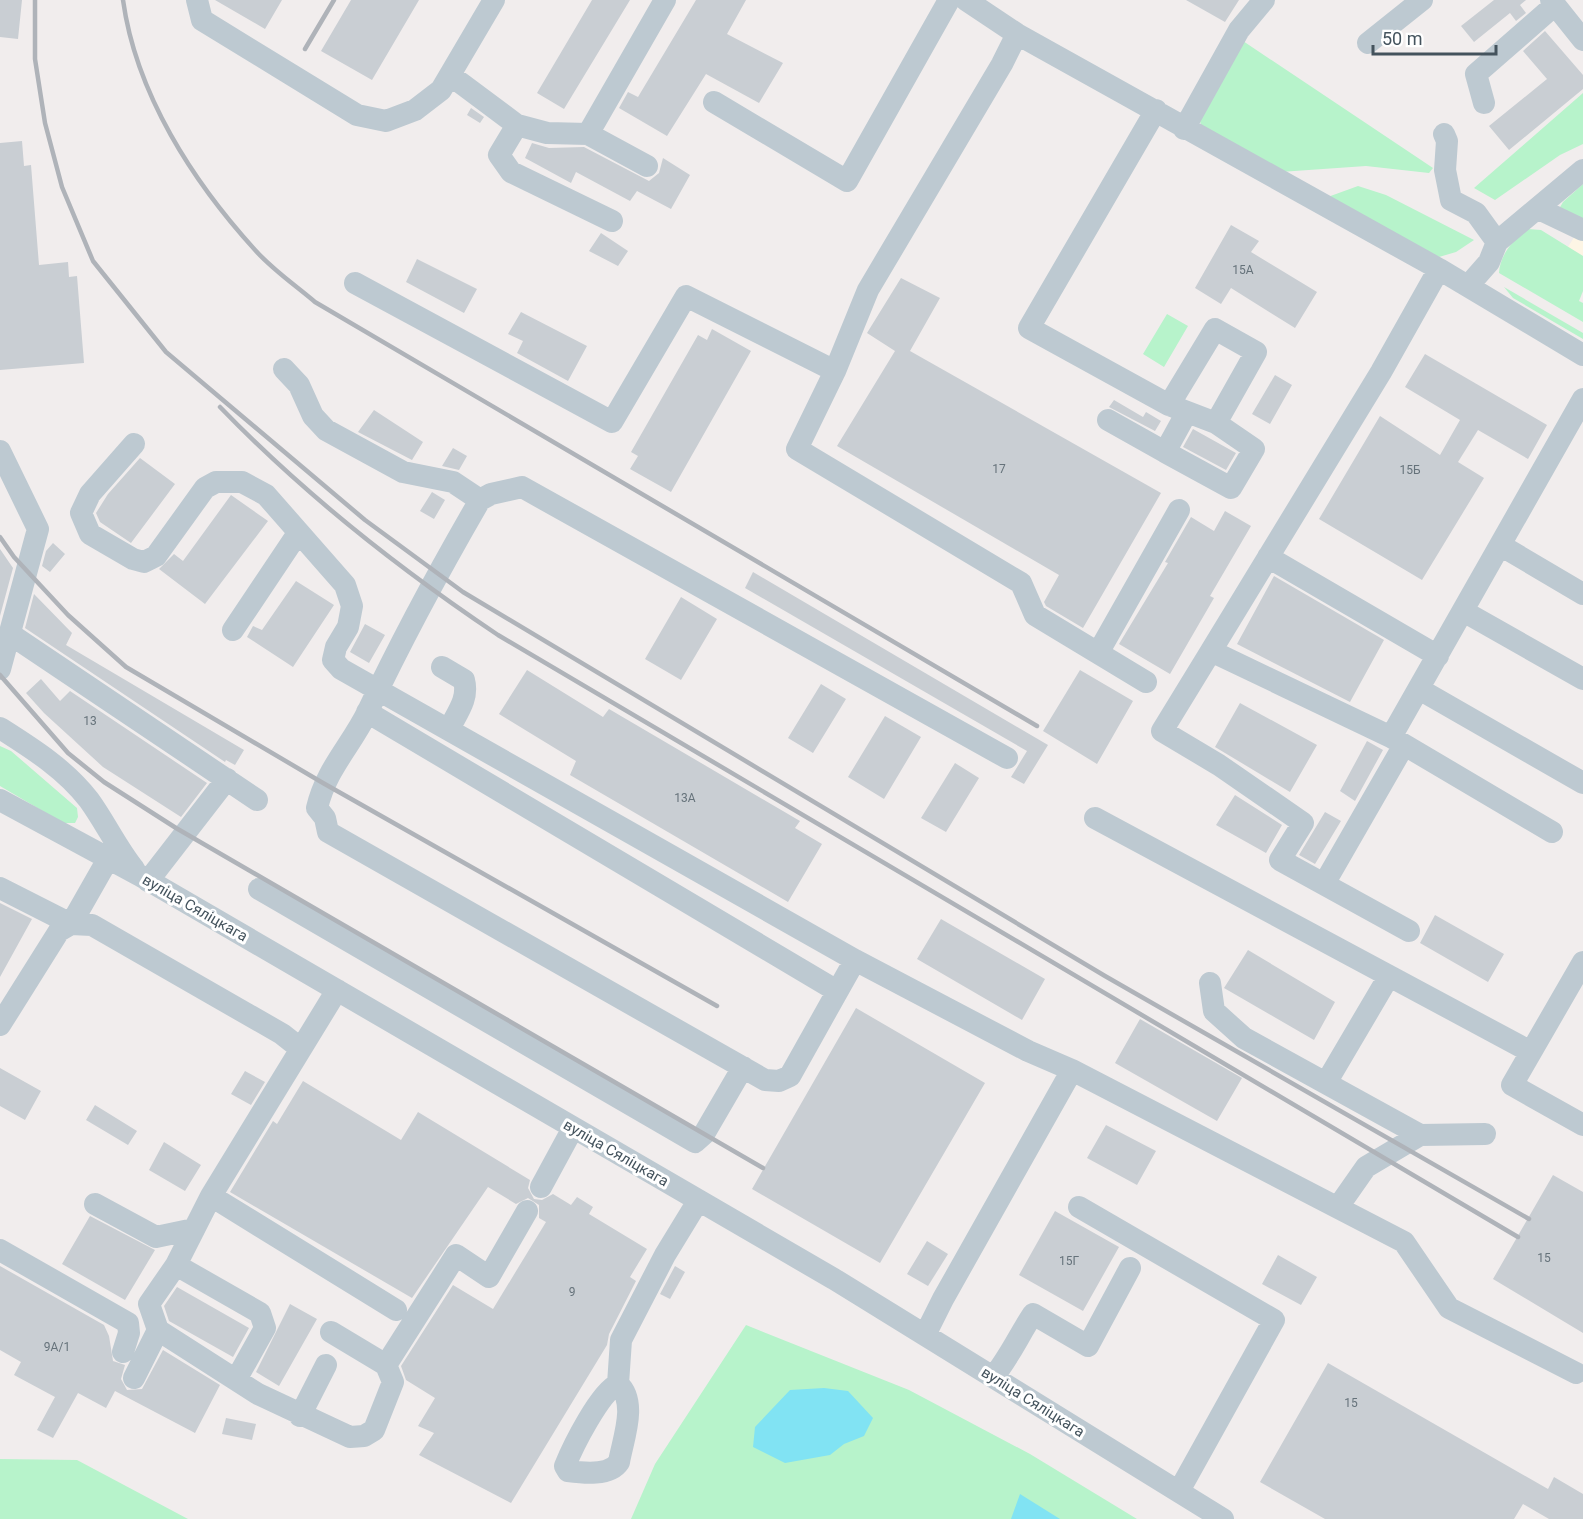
<svg xmlns="http://www.w3.org/2000/svg" width="1583" height="1519" font-family="Roboto,sans-serif">
<rect width="100%" height="100%" fill="#f1eded"/>
<!-- commercial -->
<path fill="#fdf5e5" d="M1583 223V256L1568 247Z"/>
<!-- green -->
<path fill="#b7f3cb" d="M1243 41 1433 168 1429 173 1366 166 1280 172 1202 127 1199 119Z
M1583 93V144L1560 155 1495 200 1474 188Z
M1583 184V223L1559 209 1563 202Z
M1358 186 1386 195 1474 240 1456 252 1439 257 1325 198Z
M1528 229 1541 230 1583 256V291L1579 301 1583 303V322L1499 273C1500 255 1513 239 1528 229Z
M1504 287 1583 333V339L1513 298Z
M1167 314 1188 326 1164 367 1143 354Z
M0 746 11 751 77 808 78 817 75 823H63L0 786Z
M746 1325 909 1390 1030 1454 1137 1519H631L655 1464Z
M0 1459 77 1460 188 1519H0Z"/>
<!-- water -->
<path fill="#81e3f3" d="M824 1388 848 1391 873 1418 864 1436 844 1444 830 1455 785 1463 753 1447 755 1427 790 1390Z
M1020 1494 1060 1519H1011Z"/>
<!-- building -->
<path fill="#c9ced3" d="M0 0H22L18 39 0 37Z
M215 0H282L265 29Z
M351 0H419L372 80 321 51Z
M592 0H630L564 109 537 93Z
M696 0H746L727 34 783 63 759 103 706 74 667 136 619 108 628 92 638 97Z
M1186 0H1239L1225 22Z
M1494 0H1526L1520 5 1526 13 1516 21 1510 13 1474 42 1461 26Z
M1545 31 1583 75V89L1509 150 1489 126 1547 79 1523 51Z
M471 108 484 117 480 123 467 115Z
M22 141 24 166 31 165 39 265 68 262 69 277 77 276 84 363 0 370V143Z
M532 143 549 148 584 147 649 181 659 173 663 158 690 175 671 209 637 191 630 201 576 172 571 183 525 158Z
M1231 225 1259 241 1251 252 1317 292 1295 328 1231 288 1221 304 1195 288Z
M601 233 628 251 618 266 589 251Z
M417 259 477 289 464 313 406 282Z
M901 278 940 298 910 351 1161 493 1083 628 1046 606 1044 602 1059 575 837 446 895 351 867 333Z
M521 312 587 346 568 381 517 353 523 341 508 334Z
M712 329 751 351 671 492 630 469 638 456 631 452 698 335 707 340Z
M1425 354 1547 425 1528 459 1478 430 1458 462 1484 478 1422 580 1319 519 1380 416 1440 455 1460 420 1405 387Z
M1275 375 1292 385 1270 424 1252 414Z
M1114 400 1143 417 1146 412 1161 421 1155 431 1109 407Z
M374 410 423 442 412 460 358 432Z
M1193 429 1236 453 1226 470 1183 447Z
M453 448 467 456 459 470 442 466Z
M140 458 175 484 131 543 100 522 96 513 108 494Z
M432 492 445 500 434 519 420 511Z
M231 495 268 521 205 604 159 569 174 554 183 561Z
M1225 511 1251 526 1210 596 1214 598 1170 674 1119 644 1168 563 1165 562 1191 517 1214 531Z
M53 543 65 554 50 572 42 566 46 551Z
M0 549 13 568 0 616Z
M753 572 1048 745 1024 784 1011 777 1027 751 745 588Z
M1274 576 1384 640 1350 702 1237 644Z
M296 581 334 605 293 667 247 637 253 626 262 630Z
M34 594 72 633 66 645 244 750 235 765 226 760 225 762 25 628Z
M681 597 717 619 681 680 645 659Z
M365 624 385 635 369 663 350 652Z
M527 670 603 717 609 709 800 821 795 828 822 844 788 902 570 775 576 761 499 714Z
M1080 670 1133 701 1097 764 1043 731Z
M41 679 60 701 70 691 207 783 181 817 103 767 44 713 26 693Z
M821 684 846 699 813 753 788 738Z
M1240 703 1317 745 1290 792 1215 747Z
M885 716 921 737 884 799 848 777Z
M1367 741 1383 750 1355 801 1340 791Z
M955 763 979 778 946 832 921 818Z
M1235 795 1282 825 1266 853 1216 825Z
M1325 812 1341 821 1315 864 1299 855Z
M0 903 32 919 0 977Z
M1435 915 1504 954 1488 982 1420 943Z
M941 919 1045 979 1022 1020 917 959Z
M1248 950 1335 1002 1314 1040 1224 988Z
M856 1008 985 1083 880 1263 752 1189Z
M1140 1019 1242 1078 1217 1121 1115 1063Z
M0 1068 41 1091 25 1120 0 1106Z
M245 1071 265 1082 251 1105 231 1094Z
M303 1081 401 1140 418 1112 530 1180 528 1188 534 1199 542 1200 553 1194 571 1205 577 1197 593 1207 589 1214 647 1249 630 1277 636 1281 609 1334 607 1345 511 1503 419 1455 434 1433 418 1426 435 1398 406 1380 401 1366 453 1285 493 1309 546 1222 539 1218V1205L528 1198 516 1204 488 1187 412 1298 230 1192 273 1121 277 1124Z
M95 1105 137 1131 128 1145 86 1120Z
M1106 1125 1156 1151 1137 1185 1087 1158Z
M164 1142 201 1165 185 1191 149 1170Z
M1553 1175 1583 1192V1333L1493 1279Z
M1055 1211 1119 1247 1083 1311 1019 1275Z
M90 1216 155 1250 125 1300 62 1264Z
M927 1241 948 1254 928 1286 907 1274Z
M1278 1255 1317 1277 1301 1305 1262 1284Z
M0 1266 104 1325 109 1336 113 1361 125 1365 121 1379 127 1390 142 1389 163 1350 220 1385 195 1433 115 1391 106 1408 78 1393 53 1438 37 1430 55 1397 14 1375 21 1362 0 1350Z
M675 1266 685 1272 670 1299 660 1294Z
M177 1287 249 1328 233 1357 169 1321 164 1306Z
M290 1304 317 1319 279 1386 256 1372Z
M1328 1363 1548 1489 1554 1477 1583 1494V1519H1549L1523 1504 1514 1519H1325L1260 1482Z
M226 1418 256 1424 252 1440 222 1434Z"/>
<g fill="none" stroke-linecap="round" stroke-linejoin="round">
<!-- minor -->
<path stroke="#bdc9d1" stroke-width="22" d="M197 0 202 20 357 115 386 121 415 110 441 90 494 0
M966 0 1017 34 1439 269 1583 355
M1551 0 1583 40
M1017 34 1002 64 868 290 835 371 797 449 1021 583 1035 615 1146 682
M1368 43 1422 0
M450 75 517 125 547 133 588 134 647 166
M714 102 847 181 949 0
M1484 103 1476 74 1555 5
M1156 110 1029 328 1169 405 1215 329 1256 352 1216 423 1169 405
M517 125 499 155 511 172 612 221
M1184 129 1239 30 1264 0
M588 134 665 0
M1444 134 1447 141 1445 170 1451 200 1476 213 1497 242
M1539 209 1583 230
M1439 269 1381 372 1211 651 1391 737 1583 399
M355 283 612 422 686 296 835 371
M1468 286 1489 262 1497 242 1583 170
M284 369 299 385 313 416 326 430 403 472 453 482 480 500
M1187 412 1165 452 1231 488 1254 449 1216 423
M1108 420 1165 452
M134 444 90 494 81 513 90 534 133 559 144 562 156 556 205 488 216 482H242L266 495 345 585 352 606 348 627 336 647 333 660 341 669 855 960 1028 1051 1072 1070 943 1299 925 1335
M0 451 38 529 0 669
M1500 545 1583 594
M1268 557 1438 656
M1463 611 1583 679
M233 630 298 533
M10 634 257 800
M1211 651 1162 731 1219 765 1303 823 1280 860 1409 931
M1098 653 1179 510
M442 667 464 680C469 699 457 713 449 729
M1419 689 1583 783
M367 712 837 991
M0 728C33 749 65 769 89 800 105 822 117 848 134 869
M1391 737 1552 832
M0 800 139 875 834 1279 1223 1519
M1095 818 1531 1052
M148 881 227 779
M1324 884 1404 745
M0 888 71 924 92 925 282 1034 301 1049
M259 889 695 1142 704 1134 743 1067
M855 960 790 1076 779 1081 765 1080 328 832 325 818 317 808C326 769 351 746 368 711 402 639 440 569 480 500L491 494 522 487 1007 758
M1583 962 1512 1085 1583 1125
M1210 983 1214 1011 1244 1038 1420 1135
M0 1025 59 931 71 924 108 859
M1072 1070 1404 1242 1449 1308 1576 1373
M1326 1083 1389 976
M541 1187 573 1128
M211 1196 396 1310
M95 1204 156 1237 194 1229
M1079 1207 1274 1320 1179 1491
M1338 1207 1366 1167 1420 1135 1485 1134
M0 1250 128 1323 129 1333 123 1352
M176 1265 260 1313 265 1328 237 1378
M331 1332 386 1365 393 1382 374 1430 364 1436 350 1437 258 1394 158 1330 149 1304 176 1265 211 1196 337 990
M386 1365 456 1255 489 1277 527 1211
M993 1377C1009 1358 1019 1335 1033 1314L1088 1346 1130 1268
M134 1378 158 1330
M618 1384C600 1392 573 1446 565 1466L568 1471C583 1473 610 1476 619 1462 623 1439 638 1402 618 1384L621 1340 665 1255 698 1201
M300 1416 326 1365"/>
<!-- rail -->
<path stroke="#afb3b9" stroke-width="4.5" d="M35 0V59L45 123 62 187 93 261 166 352 365 520 463 592 1105 976 1529 1219
M123 0C136 94 193 182 256 251 273 270 295 285 315 302L1037 726
M305 49 334 0
M220 407C304 494 398 568 498 635L1518 1237
M0 537 14 557 68 615 126 667 323 783 717 1006
M0 675 68 753 104 782 176 828 763 1168"/>
</g>
<g text-anchor="middle" stroke-width="6" stroke-linejoin="round" paint-order="stroke">
<!-- number labels -->
<g font-size="12" fill="#65727a">
<text x="1243" y="274">15А</text>
<text x="999" y="473">17</text>
<text x="1410" y="474">15Б</text>
<text x="90" y="725">13</text>
<text x="685" y="802">13А</text>
<text x="1544" y="1262">15</text>
<text x="1069" y="1265">15Г</text>
<text x="572" y="1296">9</text>
<text x="57" y="1351">9А/1</text>
<text x="1351" y="1407">15</text>
</g>
<!-- street labels -->
<g font-size="15" fill="#44535d" stroke="#fff">
<text transform="translate(195 908) rotate(30)" y="5">вуліца Сяліцкага</text>
<text transform="translate(616 1153) rotate(30)" y="5">вуліца Сяліцкага</text>
<text transform="translate(1033 1402) rotate(32)" y="5">вуліца Сяліцкага</text>
</g>
</g>
<!-- scale -->
<path d="M1373 45v9h123v-9" fill="none" stroke="#44535d" stroke-width="3"/>
<text x="1382" y="45" font-size="18" fill="#44535d" stroke="#ffffff" stroke-width="4.5" paint-order="stroke">50 m</text>
</svg>
